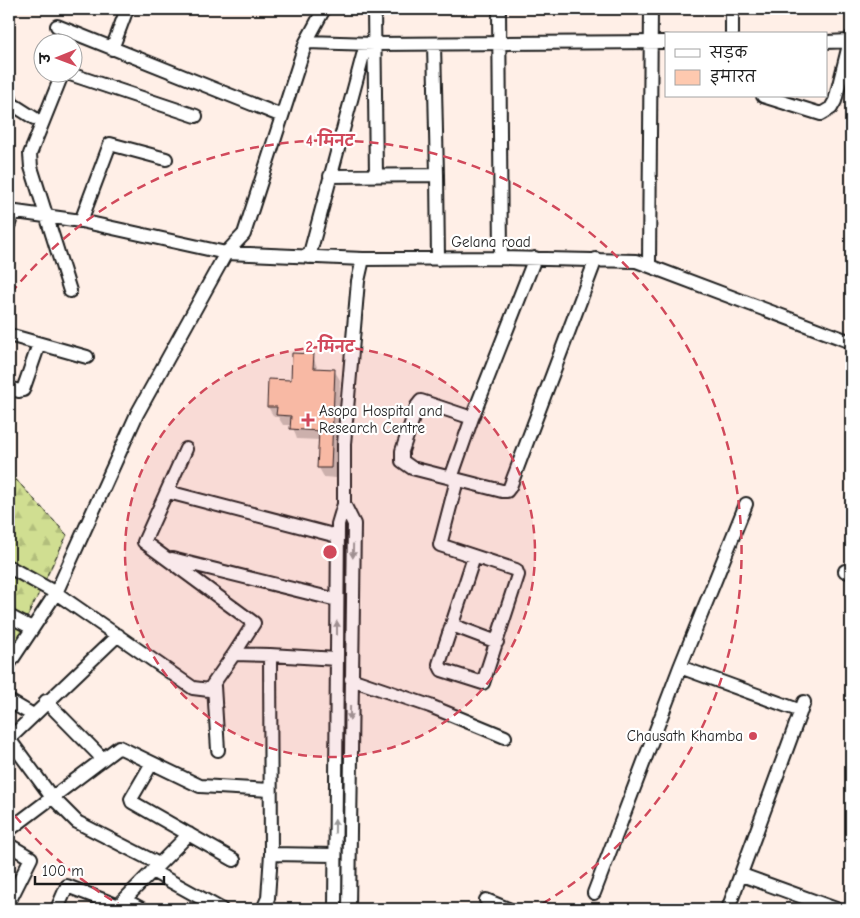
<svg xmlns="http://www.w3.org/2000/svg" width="860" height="918" font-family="'Comic Neue','Playpen Sans Deva',sans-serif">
<defs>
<pattern id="forest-firs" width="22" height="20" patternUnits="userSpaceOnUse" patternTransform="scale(1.25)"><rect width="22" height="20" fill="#d0de91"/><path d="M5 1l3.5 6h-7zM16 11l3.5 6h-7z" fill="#b2be7c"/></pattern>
</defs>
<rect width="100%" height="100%" fill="#ffefe7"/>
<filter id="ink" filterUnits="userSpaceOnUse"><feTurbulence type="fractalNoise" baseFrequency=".02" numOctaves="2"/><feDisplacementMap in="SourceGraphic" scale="10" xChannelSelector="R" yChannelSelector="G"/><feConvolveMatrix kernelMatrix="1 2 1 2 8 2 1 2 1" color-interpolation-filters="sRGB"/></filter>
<g filter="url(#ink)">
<!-- forest -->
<path fill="url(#forest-firs)" stroke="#767d56" d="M9 472 67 535 9 655Z"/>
<!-- shadow -->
<path fill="#0003" d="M313 356 318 370H334L340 380 336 478 324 477 319 468 320 440 297 439 292 425H283L278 417H274L268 407Z"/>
<!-- building -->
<path fill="#fec9af" stroke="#1c1c1c" d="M292 353 314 354 313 368 335 369 331 468H317L319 431 290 429 291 416 276 415 277 407H267L268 379 291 380Z"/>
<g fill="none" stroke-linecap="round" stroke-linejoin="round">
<defs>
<path id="minor" d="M374 9 376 176
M499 9 501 258
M57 26 282 116
M732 34V9
M306 42 374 44 666 42
M826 42 850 41
M112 49 127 9
M63 72 30 154 31 167 70 291
M64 72 196 116
M9 96 12 104 34 118
M763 96 821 114 831 108 835 101 851 37
M437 175 438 259
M330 176 437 175 434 44
M9 211 81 221 226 253 363 259
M81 221 110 144 166 159
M9 224 13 211
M309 257 366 44
M649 265 651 9
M9 335 87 357
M9 388 19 391 23 390 39 344
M472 418 421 401 417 406 402 451V461L412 468 502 491H507L510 487 596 259
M186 449 144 542 254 623 234 654
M451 478 472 418 535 258
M457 480 440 545 516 570 518 575 483 683 442 670 439 664 474 557
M168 492 337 536
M344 504 354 524 349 909
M172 559 337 600
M9 567 56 593 193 688 209 690 234 654 270 655 271 854 268 898 263 909
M845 571 851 573
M9 616 32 628
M452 625 497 642
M270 655 337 659
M9 664 56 593 137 414 226 253 244 234 306 42 324 9
M680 667 801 711
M351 679 430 706 505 737
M214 686 218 750
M9 701 33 715
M46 701 102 758
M9 739 51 796 77 822 159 864
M9 739 118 635
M152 763 131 799 132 802 234 860
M9 830 119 747 200 786 270 790
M9 845 31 858 9 902
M271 854 334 855
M152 871 221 909
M742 875 836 909
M594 893 680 667 746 504
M125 900 142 909
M486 900 508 909
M57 909 67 886 119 906
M115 909 189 834
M335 909 338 524 344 504V444L358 281 363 259 501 258 636 261 851 342
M728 909 804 702"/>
</defs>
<!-- minor casing -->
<use href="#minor" stroke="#1c1c1c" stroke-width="16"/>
<!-- path -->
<path stroke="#1c1c1c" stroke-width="1" stroke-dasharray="5 4" stroke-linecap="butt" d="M9 472 67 535 47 575
M29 613 38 595"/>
<!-- minor -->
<use href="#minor" stroke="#fff" stroke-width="12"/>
</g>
<!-- one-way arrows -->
<defs><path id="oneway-solid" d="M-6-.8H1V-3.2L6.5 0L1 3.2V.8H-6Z" transform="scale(1.25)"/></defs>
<g fill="#999">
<use href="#oneway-solid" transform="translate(353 551) rotate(91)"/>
<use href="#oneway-solid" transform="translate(337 628) rotate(-90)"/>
<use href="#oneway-solid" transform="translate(350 713) rotate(91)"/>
<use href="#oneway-solid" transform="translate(335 826) rotate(-89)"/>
</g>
</g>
<!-- distance rings -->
<circle cx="330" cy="552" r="205" fill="#d1495b" fill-opacity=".12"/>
<g fill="none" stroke="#d1495b" stroke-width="2.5" stroke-dasharray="9 6">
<circle cx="330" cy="552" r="205"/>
<path d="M125 908A411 411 0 0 1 11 811M11 293A411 411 0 1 1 535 908"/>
</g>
<!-- markers -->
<g fill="#d1495b" stroke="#fff" stroke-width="2">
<path d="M305.5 412.5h5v5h5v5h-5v5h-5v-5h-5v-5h5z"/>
<circle cx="753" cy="736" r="5"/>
</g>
<g text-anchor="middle" stroke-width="4.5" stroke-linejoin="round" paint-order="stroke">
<!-- street labels -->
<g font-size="15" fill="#1c1c1c" stroke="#fff">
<text x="491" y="247">Gelana road</text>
</g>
<!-- poi labels -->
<g font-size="15" fill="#1c1c1c" stroke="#fff" text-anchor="start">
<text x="319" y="416">Asopa Hospital and<tspan x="319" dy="17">Research Centre</tspan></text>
<text x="743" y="741" text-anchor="end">Chausath Khamba</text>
</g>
</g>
<circle cx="330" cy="552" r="8" fill="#d1495b" stroke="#fff" stroke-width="2.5"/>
<g font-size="15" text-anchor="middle" font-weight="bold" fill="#d1495b" stroke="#fff" stroke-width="4.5" stroke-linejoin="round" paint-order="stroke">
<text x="330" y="146">4 मिनट</text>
<text x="330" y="352">2 मिनट</text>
</g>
<!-- margin -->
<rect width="860" height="918" fill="none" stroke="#fff" stroke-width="30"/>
<rect x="15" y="15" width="830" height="888" fill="none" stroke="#1c1c1c" stroke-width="2" filter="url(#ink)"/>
<!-- legend -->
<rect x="665" y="32" width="162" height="65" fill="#ffffff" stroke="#a4a4a4"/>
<rect x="675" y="49" width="25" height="8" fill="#ffffff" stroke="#a4a4a4"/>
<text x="710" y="58" font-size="15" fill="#1c1c1c">सड़क</text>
<rect x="675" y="70" width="25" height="15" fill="#fec9af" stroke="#a4a4a4"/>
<text x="710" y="82" font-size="15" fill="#1c1c1c">इमारत</text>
<!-- north arrow -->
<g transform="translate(58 58) rotate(269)"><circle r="24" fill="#ffffff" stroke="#a4a4a4"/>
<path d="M0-4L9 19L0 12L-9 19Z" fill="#d1495b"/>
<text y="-8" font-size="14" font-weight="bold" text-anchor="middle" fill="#1c1c1c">उ</text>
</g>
<!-- scale -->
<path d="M35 876v8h129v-8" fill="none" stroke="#1c1c1c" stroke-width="2.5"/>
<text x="42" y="876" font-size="15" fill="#1c1c1c" stroke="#ffffff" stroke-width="4" paint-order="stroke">100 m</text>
</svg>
